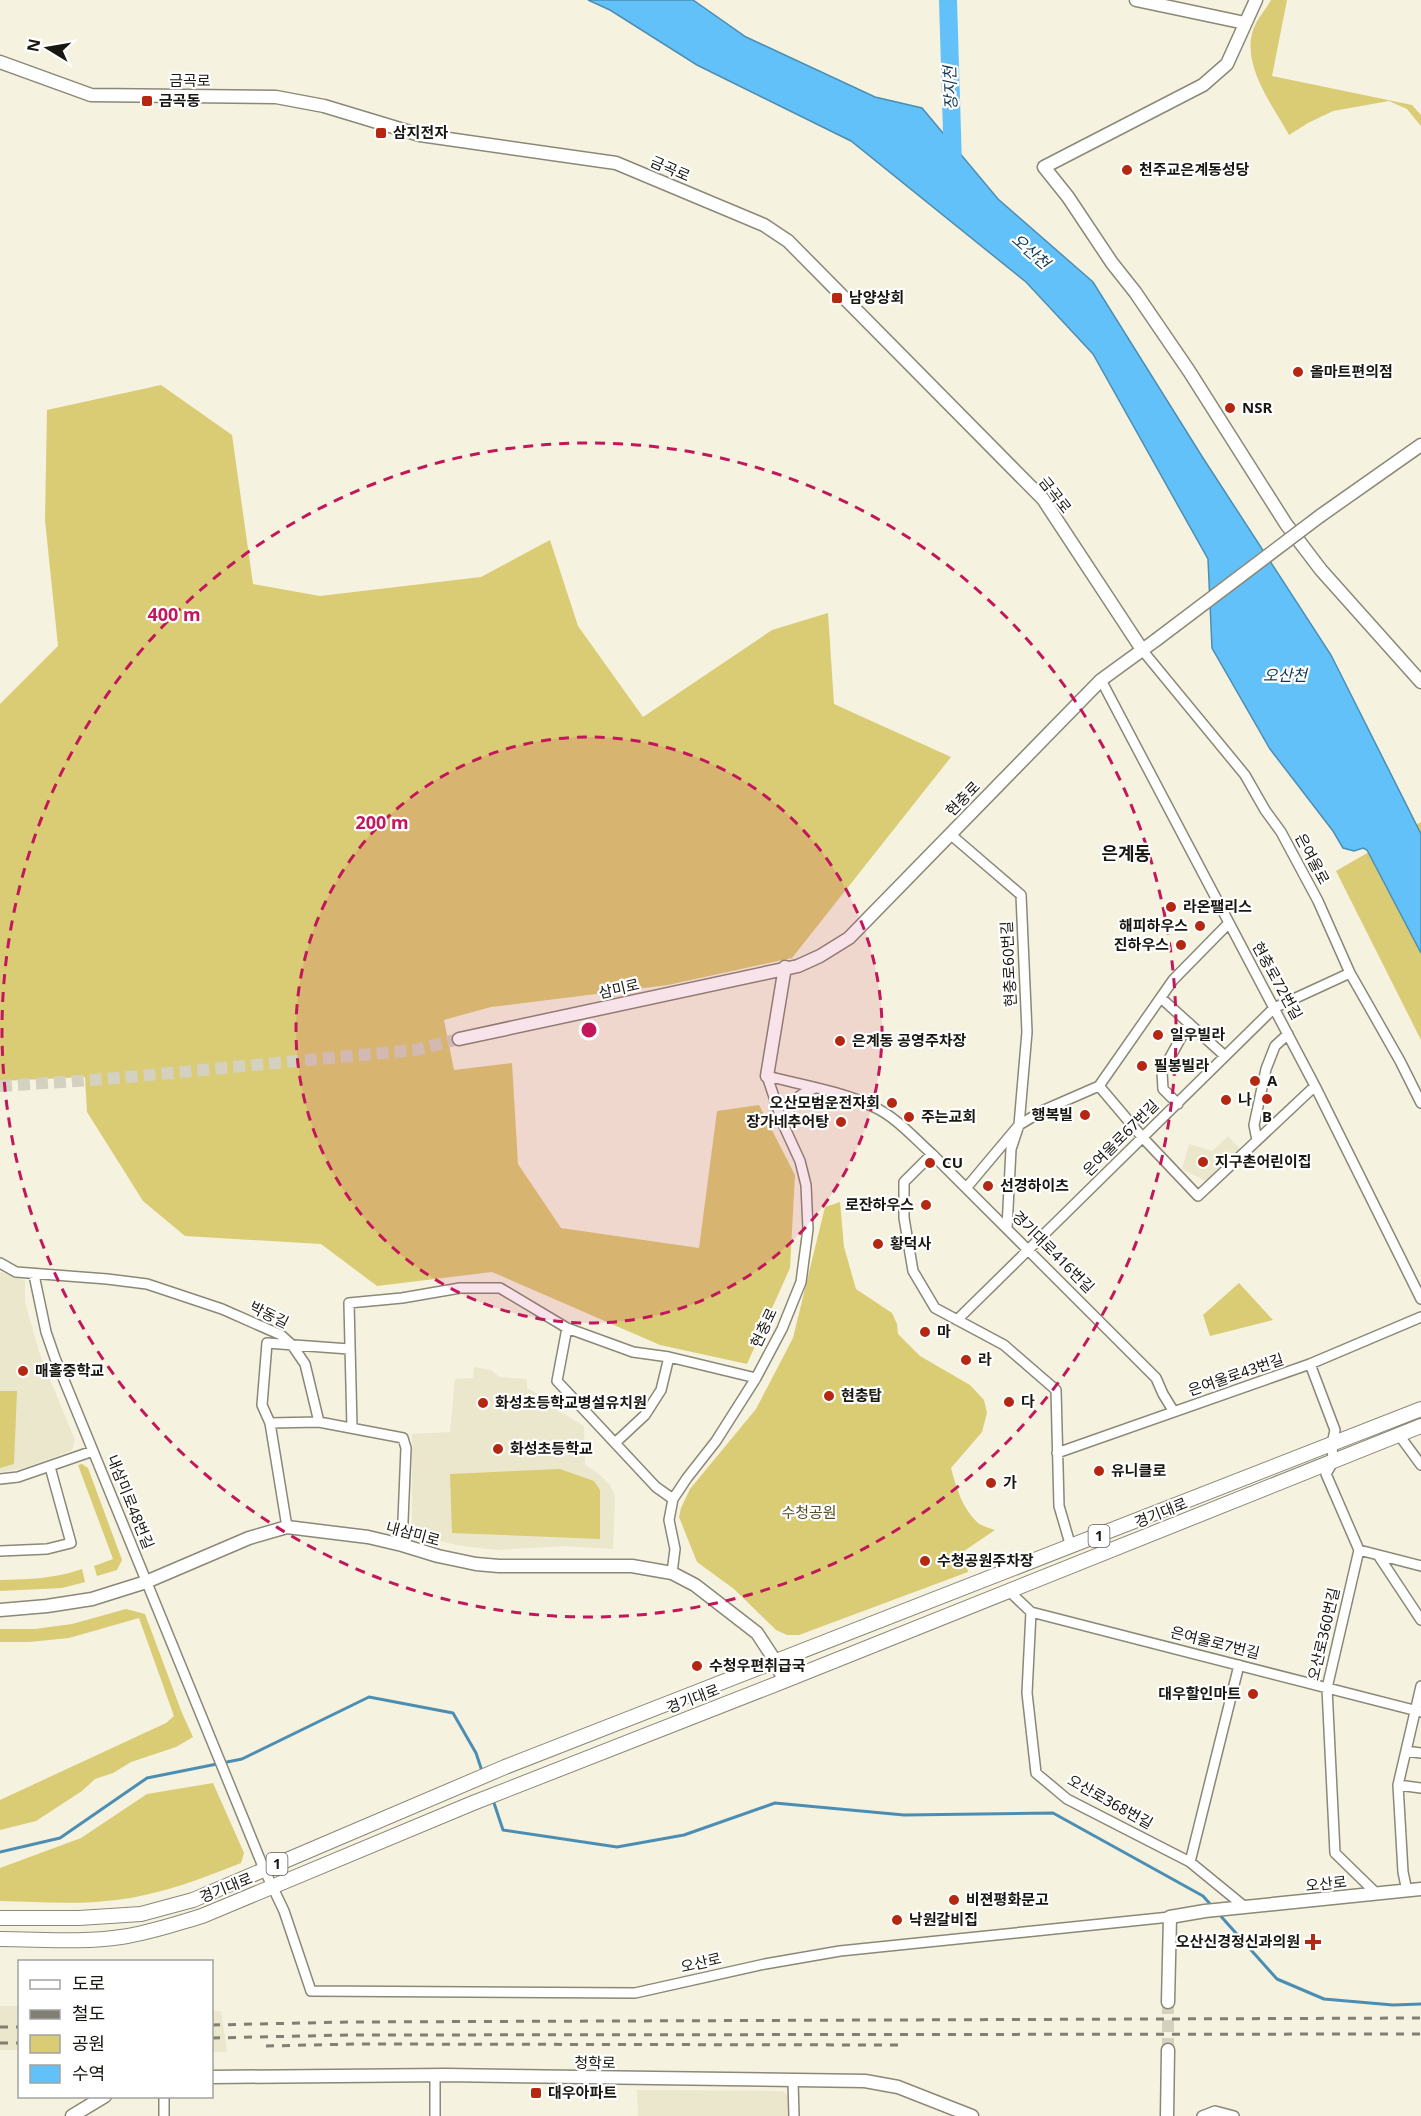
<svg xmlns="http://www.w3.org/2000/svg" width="1421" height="2116" font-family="'Noto Sans','Noto Sans KR',sans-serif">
<rect width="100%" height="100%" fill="#f5f2df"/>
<!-- built -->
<path fill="#ebe7cc" d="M1228 1136 1242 1151 1210 1183 1182 1169 1189 1144 1212 1151Z
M0 1272 25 1281V1302L40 1355 75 1440 72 1450 60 1455 20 1469 2 1472H0Z
M474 1367 491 1370 499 1377 527 1379V1388L548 1400 554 1408 584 1426 585 1465 598 1473 610 1485 615 1496 613 1549 565 1546 496 1550 456 1545 412 1533V1434L450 1432 455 1379 473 1378Z
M0 2006H19V2050H0Z
M212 2011H221L227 2052H212Z
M637 2090 783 2091 788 2096V2116H638Z"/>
<!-- green -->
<path fill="#dacb75" d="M1271 0H1287L1272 76 1412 105 1421 115V126L1407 109 1389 101 1333 111 1308 123 1289 135C1272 104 1237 60 1256 23 1260 15 1267 8 1271 0Z
M161 385 232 435 253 584 320 596 481 577 550 540 578 626 643 717 772 630 828 613 834 704 951 757 792 958 668 985 491 1007 444 1020 454 1070 512 1063 518 1164 561 1228 699 1248 717 1111 759 1105 795 1175 790 1268 747 1364 660 1345 492 1272 377 1286 321 1244 185 1236 143 1201 87 1112 85 1077 0 1081V704L58 646 45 520 47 410Z
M1421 822V1040L1336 871Z
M840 1202 844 1247 856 1289 892 1313 897 1324 898 1334 920 1356 970 1385 984 1400 987 1413 982 1432 951 1468C956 1487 962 1508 977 1522 981 1526 989 1528 995 1530L964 1551 968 1572 799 1635H787L776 1630 734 1589 697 1562 679 1517 681 1508 690 1489 756 1409 793 1338 825 1207Z
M1239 1283 1273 1320 1210 1336 1203 1315Z
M0 1391H17L14 1464 0 1468Z
M82 1464 88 1468 122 1560 117 1570 97 1576 94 1566 113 1559 78 1465Z
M560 1469 594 1481 600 1490V1539L452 1533 450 1474Z
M82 1569 85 1582 62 1588 0 1591V1580C28 1579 55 1579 82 1569Z
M126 1609 145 1614 182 1713 193 1737 176 1747 131 1762 113 1773 95 1779 82 1791 36 1821 0 1830V1800L166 1723 174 1716 139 1618 69 1638 29 1642H0V1629H35L72 1624Z
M213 1783 244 1853 241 1863C201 1879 159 1895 116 1900 78 1905 38 1902 0 1901V1868L81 1838 147 1794Z"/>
<!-- water -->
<path fill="#63c1f9" stroke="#4c8eb3" stroke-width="1.5" d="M588 0H693L746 37 875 97 922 108 998 199 1093 282 1203 458 1331 655 1421 834V953L1367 850 1363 848 1354 851 1343 848 1333 831 1270 749 1212 648 1208 559 1093 354 1026 282 851 141 697 65 610 10Z"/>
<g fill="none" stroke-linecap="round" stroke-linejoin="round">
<!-- stream -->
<path stroke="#4c8eb3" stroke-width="3" d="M493 1800 503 1830 617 1847 684 1835 775 1803 904 1815 1053 1813 1203 1896 1211 1905
M0 1852 60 1838 147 1778 242 1759 369 1697 453 1713 476 1753 482 1771
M1218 1913 1277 1979 1324 1999 1393 2005 1421 2004"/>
<!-- river -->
<path stroke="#63c1f9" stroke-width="18" d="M948 0 953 166"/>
<!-- secondary-tunnel -->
<path stroke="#d4d1c0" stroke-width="12" stroke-dasharray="12 6" stroke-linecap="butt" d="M0 1086 106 1079 415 1050 459 1039
M1168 2050V2002"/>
<defs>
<path id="street" d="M1143 651 1245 775 1265 810 1281 832 1318 901 1350 973 1400 1061 1421 1103
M1101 680 1315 1086 1421 1299
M950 834 1021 895 1027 1032 1019 1125 967 1187
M1161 998 1225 1056
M767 1076C802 1085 841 1091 874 1107 896 1117 914 1138 932 1154
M1099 1086 1143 1138 1198 1196 1315 1086
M1178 1104 1163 1089 1162 1072 1189 1023
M783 1124C793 1103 792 1097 815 1088
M1257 1140 1254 1125 1266 1069 1275 1046 1288 1034
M1007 1228 1011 1149 1019 1125 1044 1110 1099 1086 1173 980 1228 924
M0 1263 16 1272 107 1279 147 1284 222 1309 281 1335 292 1345 305 1364 319 1422 403 1438 406 1448 402 1545
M34 1275 46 1332 55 1358 264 1869 284 1911 311 1991 635 1993 765 1964 840 1951 1170 1917
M957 1320 1274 1008 1350 973
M567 1328 557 1381 656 1487 673 1499
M1310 1364 1335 1430 1332 1444 1333 1462 1326 1474 1359 1550 1327 1688 1335 1853 1377 1894
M270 1423 262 1405 267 1343 349 1349
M352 1428 349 1303 402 1298 460 1288H500L567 1328 633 1352 669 1357 756 1378
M1399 1435 1421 1465
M615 1443 645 1415 661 1390 669 1357
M1057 1453 1310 1364 1421 1317
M0 1479 18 1477 93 1451
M287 1527 270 1423 319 1422
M1071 1547 1059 1506 1056 1390 1004 1345 935 1308 913 1271 904 1218V1182L932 1154 1156 1378 1163 1394 1174 1412
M1359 1550 1421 1566
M0 1551 47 1549 71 1543 50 1467
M1378 1555 1421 1620
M672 1573 675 1549 669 1520 673 1499 687 1478 716 1441 756 1378 782 1329 801 1282 808 1229 806 1185 800 1161 783 1124 767 1076
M1009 1591 1031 1612 1421 1712
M1031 1612 1027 1693 1036 1773 1067 1799 1190 1862 1245 1907
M1406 1751 1421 1753
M1398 1785 1421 1788
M1190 1862 1239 1665
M1407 1891 1403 1872 1398 1785 1421 1686
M793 2081 794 2116
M164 2096V2116
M435 2116V2075
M1202 2116 1215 2111 1234 2116"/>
<path id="secondary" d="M1136 0 1245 23
M1256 0 1227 64 1203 85 1044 167 1068 197 1112 263 1135 292 1189 371 1286 524 1321 570 1421 682
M0 62 91 95 276 97 324 106 420 135 616 163 764 225 788 241 1043 499 1143 651
M1320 516 1421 445
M459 1039 798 966 820 956 849 938 1101 680 1156 640
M767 1076 785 967
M0 1610 47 1606 92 1599 146 1582 249 1538 287 1527 368 1537 402 1545 438 1556 476 1564 499 1566H632L672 1573 695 1585 757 1633 776 1662 784 1681
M1168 2002 1170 1917 1205 1911 1421 1889
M212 2077 446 2075 865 2081 898 2087 972 2116
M72 2116 105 2096
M1167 2116 1168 2050"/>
<path id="primary" d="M0 1918H79L141 1914 193 1900 505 1767 1421 1409
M0 1939C40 1939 82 1943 121 1937 149 1933 175 1924 202 1916L473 1803 784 1681 1421 1426"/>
</defs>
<!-- street casing -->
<use href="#street" stroke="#8b8877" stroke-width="12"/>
<!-- secondary casing -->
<use href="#secondary" stroke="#8b8877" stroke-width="15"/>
<!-- primary casing -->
<use href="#primary" stroke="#8b8877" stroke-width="16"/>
<!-- street -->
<use href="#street" stroke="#fff" stroke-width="9"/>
<!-- secondary -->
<use href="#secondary" stroke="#fff" stroke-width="12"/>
<!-- primary -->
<use href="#primary" stroke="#fff" stroke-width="14"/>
<!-- rail -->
<path stroke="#817f73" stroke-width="3" stroke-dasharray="8 8" stroke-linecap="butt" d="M212 2025 348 2022 1421 2018
M0 2027H20
M212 2038 348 2035 1421 2034
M0 2043H20
M266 2046 357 2044 902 2045"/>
<defs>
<path id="secondary-bridge" d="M1156 640 1320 516"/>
</defs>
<!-- secondary-bridge casing -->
<use href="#secondary-bridge" stroke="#8b8877" stroke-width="15" stroke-linecap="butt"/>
<!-- secondary-bridge -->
<use href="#secondary-bridge" stroke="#fff" stroke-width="12"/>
</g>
<!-- distance rings -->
<circle cx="589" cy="1030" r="293" fill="#c2185b" fill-opacity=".12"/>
<g fill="none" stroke="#c2185b" stroke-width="3" stroke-dasharray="10 8">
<circle cx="589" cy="1030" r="293"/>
<circle cx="589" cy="1030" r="587"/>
</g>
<!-- markers -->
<g fill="#b42812" stroke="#fff" stroke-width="2">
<rect x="141" y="95" width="12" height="12" rx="3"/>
<rect x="375" y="127" width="12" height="12" rx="3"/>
<circle cx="1127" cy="170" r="6"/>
<rect x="831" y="292" width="12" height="12" rx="3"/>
<circle cx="1298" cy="372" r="6"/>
<circle cx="1230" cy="408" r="6"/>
<circle cx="1171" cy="907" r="6"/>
<circle cx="1200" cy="926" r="6"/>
<circle cx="1181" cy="945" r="6"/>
<circle cx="1158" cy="1035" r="6"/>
<circle cx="840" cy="1041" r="6"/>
<circle cx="1142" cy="1066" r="6"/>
<circle cx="1255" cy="1081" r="6"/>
<circle cx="1267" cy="1099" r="6"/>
<circle cx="1226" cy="1100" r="6"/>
<circle cx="892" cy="1103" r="6"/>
<circle cx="1085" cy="1115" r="6"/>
<circle cx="909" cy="1117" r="6"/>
<circle cx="841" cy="1122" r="6"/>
<circle cx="1203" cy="1162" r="6"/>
<circle cx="930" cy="1163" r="6"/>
<circle cx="988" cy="1186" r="6"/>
<circle cx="926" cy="1205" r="6"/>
<circle cx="878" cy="1244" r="6"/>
<circle cx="925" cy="1332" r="6"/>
<circle cx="966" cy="1360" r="6"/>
<circle cx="23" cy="1371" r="6"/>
<circle cx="829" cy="1396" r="6"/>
<circle cx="1009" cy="1402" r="6"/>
<circle cx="483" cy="1403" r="6"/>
<circle cx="498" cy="1449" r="6"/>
<circle cx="1099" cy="1471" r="6"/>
<circle cx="991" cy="1483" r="6"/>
<circle cx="925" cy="1561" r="6"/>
<circle cx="697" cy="1666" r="6"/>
<circle cx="1253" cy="1694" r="6"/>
<circle cx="954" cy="1900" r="6"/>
<circle cx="897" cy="1920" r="6"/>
<path d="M1310 1933h6v6h6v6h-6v6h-6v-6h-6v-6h6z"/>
<rect x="530" y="2087" width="12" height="12" rx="3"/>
</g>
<g text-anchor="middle" stroke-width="4.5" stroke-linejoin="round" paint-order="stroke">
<!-- shield labels -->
<g fill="#fff" stroke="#5d5d58" stroke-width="1.5">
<rect x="1088.5" y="1525" width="21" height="22" rx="4.5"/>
<rect x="266.5" y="1853" width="21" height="22" rx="4.5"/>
</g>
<g font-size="14" font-weight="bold" fill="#181711">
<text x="1099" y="1541">1</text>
<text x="277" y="1869">1</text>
</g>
<!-- street labels -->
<g font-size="15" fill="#181711" stroke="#fff">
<text x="190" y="86">금곡로</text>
<text transform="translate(670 169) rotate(23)" y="5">금곡로</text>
<text transform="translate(1055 495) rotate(52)" y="5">금곡로</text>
<text transform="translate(963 799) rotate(-46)" y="5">현충로</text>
<text transform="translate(1312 859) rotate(62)" y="5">은여울로</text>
<text transform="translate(1009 964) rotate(-93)" y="5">현충로60번길</text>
<text transform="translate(1277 981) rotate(61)" y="5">현충로72번길</text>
<text transform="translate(619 989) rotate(-13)" y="5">삼미로</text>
<text transform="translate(1121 1138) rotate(-45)" y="5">은여울로67번길</text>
<text transform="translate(1053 1252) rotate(45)" y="5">경기대로416번길</text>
<text transform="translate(269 1315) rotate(26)" y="5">박동길</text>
<text transform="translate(764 1328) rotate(-65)" y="5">현충로</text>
<text transform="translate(1236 1375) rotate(-19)" y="5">은여울로43번길</text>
<text transform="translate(130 1502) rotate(68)" y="5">내삼미로48번길</text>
<text transform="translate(1161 1513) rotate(-22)" y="5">경기대로</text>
<text transform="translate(413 1534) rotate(15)" y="5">내삼미로</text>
<text transform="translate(1324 1634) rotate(-77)" y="5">오산로360번길</text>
<text transform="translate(1215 1643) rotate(14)" y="5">은여울로7번길</text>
<text transform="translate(693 1699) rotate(-21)" y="5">경기대로</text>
<text transform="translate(1110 1802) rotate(29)" y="5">오산로368번길</text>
<text transform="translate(1326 1884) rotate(-6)" y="5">오산로</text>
<text transform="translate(226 1888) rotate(-22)" y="5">경기대로</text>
<text transform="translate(701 1963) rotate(-13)" y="5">오산로</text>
<text transform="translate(595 2063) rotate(1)" y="5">청학로</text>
</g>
<!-- poi labels -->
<g font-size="15" font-weight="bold" fill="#181711" stroke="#fff" text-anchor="start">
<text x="159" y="106">금곡동</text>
<text x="393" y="138">삼지전자</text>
<text x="1139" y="175">천주교은계동성당</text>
<text x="849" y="303">남양상회</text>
<text x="1310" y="377">올마트편의점</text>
<text x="1242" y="413">NSR</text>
<text x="1183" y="912">라온팰리스</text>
<text x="1188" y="931" text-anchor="end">해피하우스</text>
<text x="1169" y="950" text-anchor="end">진하우스</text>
<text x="1170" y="1040">일우빌라</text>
<text x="852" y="1046">은계동 공영주차장</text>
<text x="1154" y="1071">필봉빌라</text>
<text x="1267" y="1086">A</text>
<text x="1238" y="1105">나</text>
<text x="880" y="1108" text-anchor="end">오산모범운전자회</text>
<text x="1073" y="1120" text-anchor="end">행복빌</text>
<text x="921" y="1122">주는교회</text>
<text x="1267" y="1122" text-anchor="middle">B</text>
<text x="829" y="1127" text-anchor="end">장가네추어탕</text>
<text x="1215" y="1167">지구촌어린이집</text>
<text x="942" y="1168">CU</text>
<text x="1000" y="1191">선경하이츠</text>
<text x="914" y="1210" text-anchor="end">로잔하우스</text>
<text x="890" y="1249">황덕사</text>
<text x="937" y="1337">마</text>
<text x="978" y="1365">라</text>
<text x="35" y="1376">매홀중학교</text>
<text x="841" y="1401">현충탑</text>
<text x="1021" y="1407">다</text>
<text x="495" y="1408">화성초등학교병설유치원</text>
<text x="510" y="1454">화성초등학교</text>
<text x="1111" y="1476">유니클로</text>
<text x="1003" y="1488">가</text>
<text x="937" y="1566">수청공원주차장</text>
<text x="709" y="1671">수청우편취급국</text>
<text x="1241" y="1699" text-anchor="end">대우할인마트</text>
<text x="966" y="1905">비젼평화문고</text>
<text x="909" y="1925">낙원갈비집</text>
<text x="1300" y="1947" text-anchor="end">오산신경정신과의원</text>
<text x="548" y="2098">대우아파트</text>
</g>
<!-- park labels -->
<g font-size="15" fill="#534c24" stroke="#fff">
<text x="809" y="1518">수청공원</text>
</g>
<!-- water labels -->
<g font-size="16" font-style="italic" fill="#103950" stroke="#fff">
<text transform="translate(950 88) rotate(-92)" y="6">장지천</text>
<text transform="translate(1031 251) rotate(41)" y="6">오산천</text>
<text x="1285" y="681">오산천</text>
</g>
<!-- quarter labels -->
<g font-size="18" font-weight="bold" fill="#181711" stroke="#fff">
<text x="1126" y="860">은계동</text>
</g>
</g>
<circle cx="589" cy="1030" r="9" fill="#c2185b" stroke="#fff" stroke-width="3"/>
<g font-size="18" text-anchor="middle" font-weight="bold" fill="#c2185b" stroke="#fff" stroke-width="4.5" stroke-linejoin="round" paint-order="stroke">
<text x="174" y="621">400 m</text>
<text x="382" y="829">200 m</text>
</g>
<!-- legend -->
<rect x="18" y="1960" width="195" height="138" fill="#ffffff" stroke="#a3a2a0" stroke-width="1.5"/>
<rect x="30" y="1980" width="30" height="9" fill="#ffffff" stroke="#a3a2a0" stroke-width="1.5"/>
<text x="72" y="1990" font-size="18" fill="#181711">도로</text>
<rect x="30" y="2010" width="30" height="9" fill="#817f73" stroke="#a3a2a0" stroke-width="1.5"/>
<text x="72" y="2020" font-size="18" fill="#181711">철도</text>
<rect x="30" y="2035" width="30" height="18" fill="#dacb75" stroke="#a3a2a0" stroke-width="1.5"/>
<text x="72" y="2050" font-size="18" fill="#181711">공원</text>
<rect x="30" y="2065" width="30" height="18" fill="#63c1f9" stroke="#a3a2a0" stroke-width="1.5"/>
<text x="72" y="2080" font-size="18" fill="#181711">수역</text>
<!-- north arrow -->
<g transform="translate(48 48) rotate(281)" stroke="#ffffff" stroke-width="4.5" paint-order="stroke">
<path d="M0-4.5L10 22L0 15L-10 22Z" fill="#181711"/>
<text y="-9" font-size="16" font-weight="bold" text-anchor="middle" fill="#181711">N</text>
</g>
</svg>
